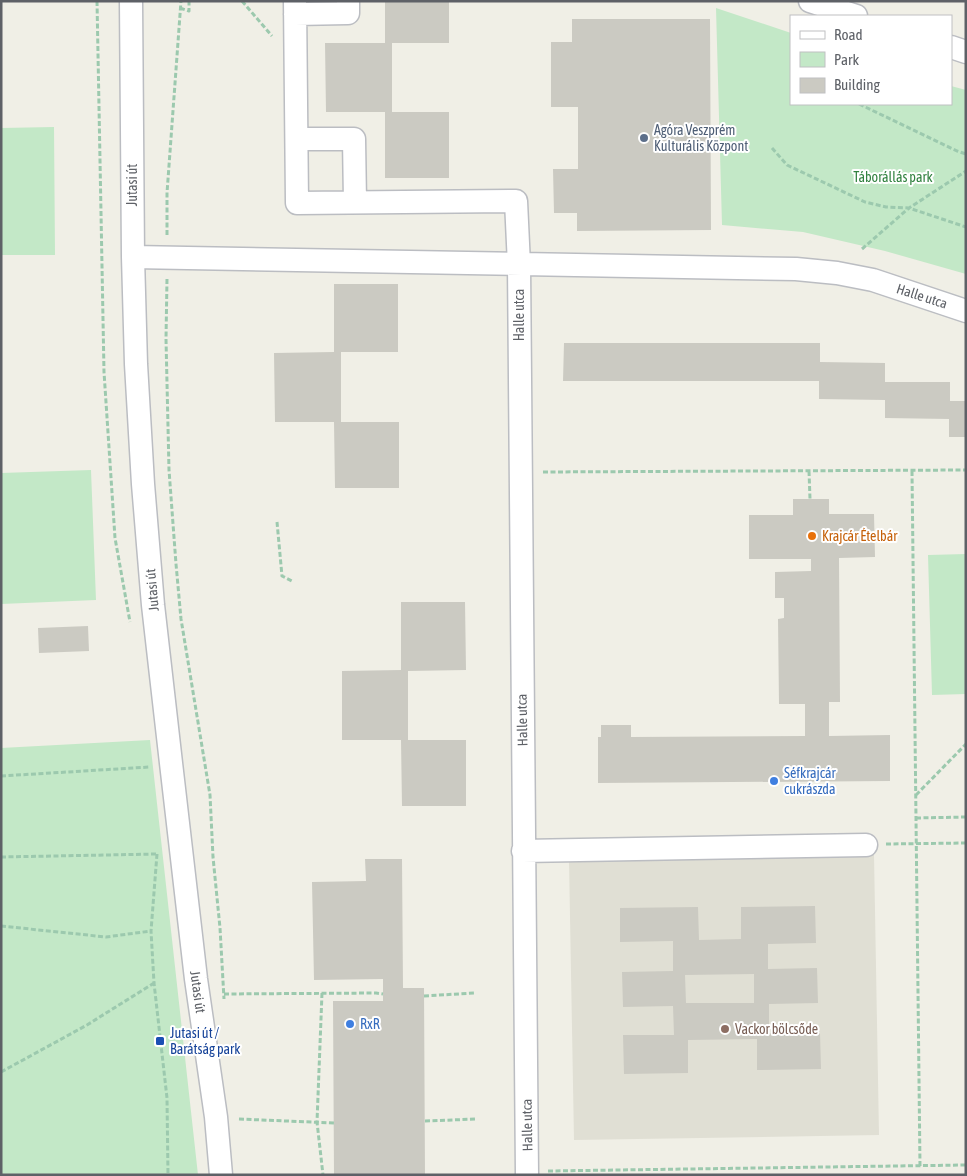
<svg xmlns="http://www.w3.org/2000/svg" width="967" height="1176" font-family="'Asap Condensed',sans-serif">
<rect width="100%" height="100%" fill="#f0efe6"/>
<!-- education -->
<path fill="#e0dfd4" d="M874 855 879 1135 574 1140 569 860Z"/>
<!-- green -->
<path fill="#c3e8c7" d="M716 8 791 33V104H951V86L966 90V274L885 251 803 232 722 225Z
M54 127 55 255H1V128Z
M91 470 96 600 1 604V473Z
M966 554V694L932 695 928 555Z
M150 740 198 1175H1V748Z"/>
<!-- building -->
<path fill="#cbcac2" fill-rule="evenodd" d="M385 1H449V43H392V112H449V178H385V112H326L325 43H385Z
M572 19H710L711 230 577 231V213H554L553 169H578V107H551V42H572Z
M334 284H398V352H341V422H399V488H335L334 422H275L274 353 334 352Z
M564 343H820V362L885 363V382H950V401H966V437H949V419L885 418V400L819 399V381H563Z
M793 499H829V514H874L875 557 839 558 840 702H829V736L890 735V781L598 783V737H601V725H631V737L805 736V704H779L778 619 784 618V598H775V572L811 571V559H749V515H793Z
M401 602H465L466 670 408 671V740H466V806H402L401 740H342V671L401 670Z
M88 626 89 651 39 653 38 628Z
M365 859H402L403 988H424L425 1175H334L333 1001H383V979L314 980 312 882 366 881Z
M815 906 816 943 768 944V969L817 968 818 1003 769 1004V1033H820L821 1069 757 1070V1039L688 1040V1073L624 1074 623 1035H674L673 1006 623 1007 622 972 673 971V941L620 942V908L698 907 699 940 741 939V907ZM754 974V1003H686L685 975Z"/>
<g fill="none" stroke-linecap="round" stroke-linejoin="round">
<defs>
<path id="minor" d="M131 1 133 257 136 364 143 484 153 605 171 763 196 979 216 1117 221 1175
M295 1 297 203 516 201 519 265 527 1175
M810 1 856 16
M295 14 348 13V1
M951 47 966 52
M297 139H354L355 202
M133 257 796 269 837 273 873 280 966 311
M523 851 866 845"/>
</defs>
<!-- minor casing -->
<use href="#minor" stroke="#bbbdc2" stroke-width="25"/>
<!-- path -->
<path stroke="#9cc9ae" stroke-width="3" stroke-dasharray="5 2.5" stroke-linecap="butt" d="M97 1 104 372 115 538 130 622
M242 1 272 36
M180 8 189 11V1
M859 104 957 151 966 154
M772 148 787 165 865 202 886 207 909 208 966 227
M167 235V193L181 1
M862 249 909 208 966 171
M167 279 166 339 169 470 176 564 181 619 210 795 213 857 220 928 224 999
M809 471 810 499
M912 471 920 1166
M543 472 966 470
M277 522 282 576 292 581
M1 776 150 767
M916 795 966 744
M916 818 966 817
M886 844 966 843
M157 854 151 931 154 983 167 1098 168 1175
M1 857 157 854
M1 926 106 937 151 931
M322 993 317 1122 323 1175
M224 994 376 993 383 994
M424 996 474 993
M1 1072 87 1025 154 983
M239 1119 334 1123
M425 1121 477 1119
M548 1171 966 1165"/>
<!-- minor -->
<use href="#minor" stroke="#fff" stroke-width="22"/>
</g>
<!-- markers -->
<circle fill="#5c6f8a" stroke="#fff" stroke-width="2" cx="644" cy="138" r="5"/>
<circle fill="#e8710a" stroke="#fff" stroke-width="2" cx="812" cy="536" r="5"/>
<g fill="#3f7fe0" stroke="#fff" stroke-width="2">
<circle cx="774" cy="781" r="5"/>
<circle cx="350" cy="1024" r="5"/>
</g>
<circle fill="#8d6e63" stroke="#fff" stroke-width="2" cx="725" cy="1029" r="5"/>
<rect fill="#1a4fb4" stroke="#fff" stroke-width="2" x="155" y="1036" width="10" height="10" rx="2.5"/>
<g text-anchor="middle" stroke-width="4" stroke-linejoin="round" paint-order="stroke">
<!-- service labels -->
<g font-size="14" fill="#4e5e75" stroke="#fff" text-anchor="start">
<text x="654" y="135">Agóra Veszprém<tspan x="654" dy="16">Kulturális Központ</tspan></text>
</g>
<!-- park labels -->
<g font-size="14" fill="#328240" stroke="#fff">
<text x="893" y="182">Táborállás park</text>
</g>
<!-- street labels -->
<g font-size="14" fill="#5e6167" stroke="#fff">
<text transform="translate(132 185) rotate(-90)" y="5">Jutasi út</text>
<text transform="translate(922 296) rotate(18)" y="5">Halle utca</text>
<text transform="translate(519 315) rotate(-90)" y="5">Halle utca</text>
<text transform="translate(152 590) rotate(-95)" y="5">Jutasi út</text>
<text transform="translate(522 720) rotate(-91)" y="5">Halle utca</text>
<text transform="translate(198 992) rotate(82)" y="5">Jutasi út</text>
<text transform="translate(527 1125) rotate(-91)" y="5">Halle utca</text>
</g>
<!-- food labels -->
<g font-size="14" fill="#c56008" stroke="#fff" text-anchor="start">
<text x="822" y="541">Krajcár Ételbár</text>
</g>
<!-- shop labels -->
<g font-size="14" fill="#366cbe" stroke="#fff" text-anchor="start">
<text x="784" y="778">Séfkrajcár<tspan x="784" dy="16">cukrászda</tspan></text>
<text x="360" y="1029">RxR</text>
</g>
<!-- education labels -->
<g font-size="14" fill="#785e54" stroke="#fff" text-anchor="start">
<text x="735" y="1034">Vackor bölcsőde</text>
</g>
<!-- transit labels -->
<g font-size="14" fill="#164399" stroke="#fff" text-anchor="start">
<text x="170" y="1038">Jutasi út /<tspan x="170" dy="16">Barátság park</tspan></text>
</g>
</g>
<!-- border -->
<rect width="967" height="1176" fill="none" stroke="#5e6167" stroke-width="5"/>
<!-- legend -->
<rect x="790" y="15" width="162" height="90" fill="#ffffff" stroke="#bfc0c2"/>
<rect x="800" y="31" width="25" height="8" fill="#ffffff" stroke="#bfc0c2"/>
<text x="834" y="40" font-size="15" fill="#5e6167">Road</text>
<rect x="800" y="52" width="25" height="15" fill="#c3e8c7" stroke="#bfc0c2"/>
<text x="834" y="65" font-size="15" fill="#5e6167">Park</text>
<rect x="800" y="78" width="25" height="15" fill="#cbcac2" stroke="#bfc0c2"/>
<text x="834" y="90" font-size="15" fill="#5e6167">Building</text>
</svg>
